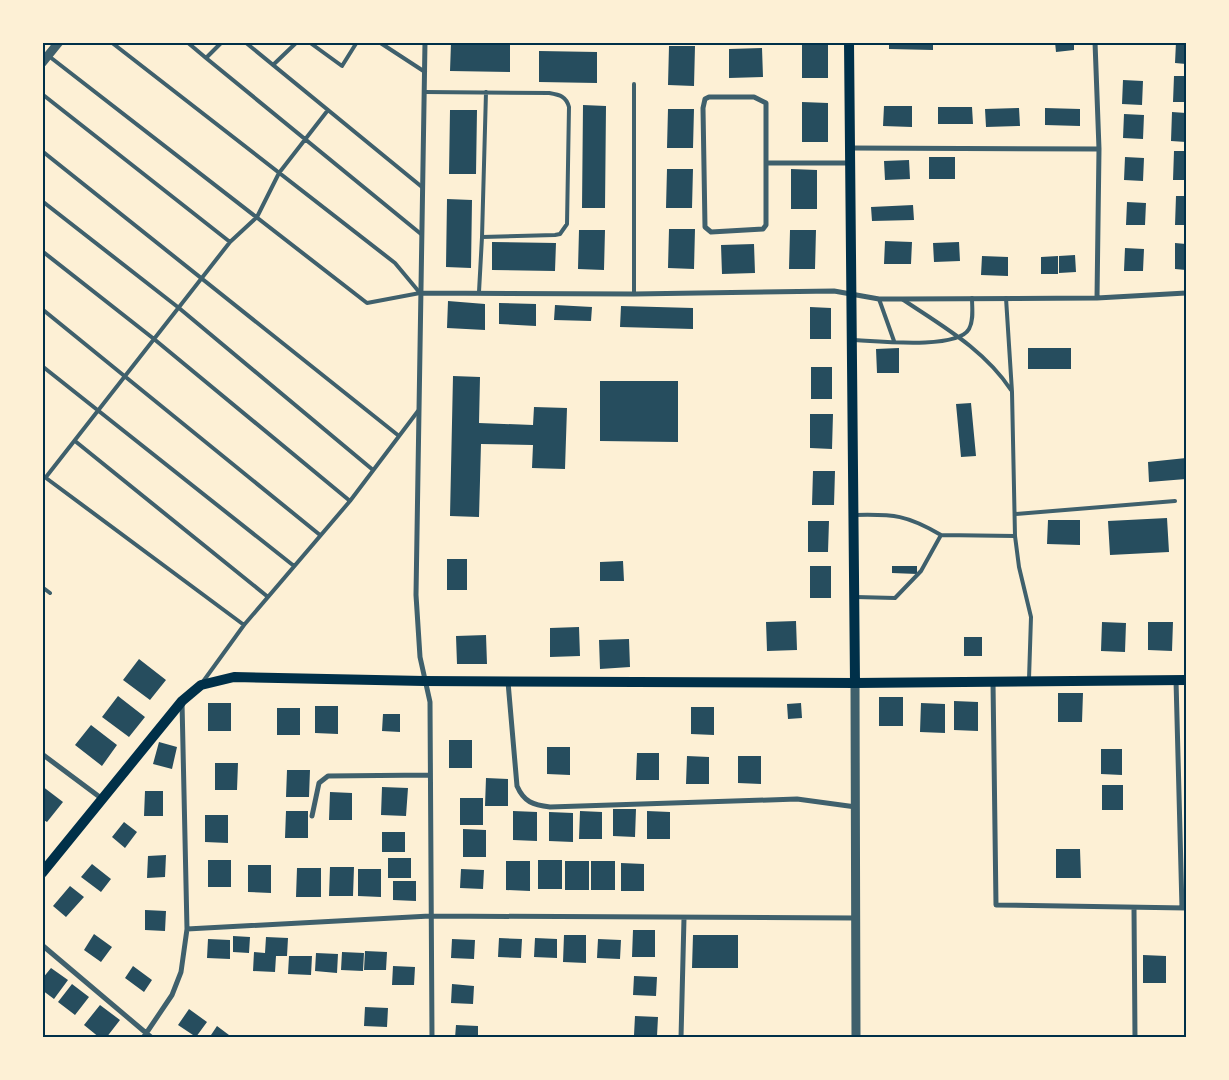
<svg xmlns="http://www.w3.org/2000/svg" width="1229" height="1080" font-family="'IBM Plex Sans',sans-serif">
<rect width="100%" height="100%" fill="#fdf0d5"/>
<!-- building -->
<path fill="#264d5e" d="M802 42H828V78H802Z
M889 42H933V50L889 49Z
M1055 42H1074V50L1056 52Z
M1176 42H1186V64L1175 63Z
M451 43 510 44V72L450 71Z
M669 46H695L694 86 668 85Z
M762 48 763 77 729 78V49Z
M539 51 597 52V83L539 82Z
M1174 76H1186V102H1173Z
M1123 80 1143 81 1142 105 1122 104Z
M802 102 828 103V142H802Z
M583 105 606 106 605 208H582Z
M884 106H912V127L883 126Z
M938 107H972L973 124H938Z
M1019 108 1020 126 986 127 985 109Z
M1045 108 1080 109V126L1045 125Z
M668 109H694L693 148H667Z
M450 110H477L476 174H449Z
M1172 112 1186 113V142L1171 141Z
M1124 114 1144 115 1143 139 1123 138Z
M1174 151H1186V180H1173Z
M929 157H955V179H929Z
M1125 157 1144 158 1143 181 1124 180Z
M909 160 910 179 885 180 884 161Z
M667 169H693L692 208H666Z
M791 169 817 170V209H791Z
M1176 196H1186V225H1175Z
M447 199 472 200 471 268 446 267Z
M1127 202 1146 203 1145 225H1126Z
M913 205 914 220 872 221 871 207Z
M669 229H695L694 269 668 268Z
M579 230H605L604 270 578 269Z
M790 230H816L815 269H789Z
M885 241 912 242 911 264H884Z
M492 242 556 243 555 271 492 270Z
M959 242 960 261 934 262 933 243Z
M1175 243 1186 244V270L1175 269Z
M754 244 755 273 722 274 721 245Z
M1125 248 1144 249 1143 271H1124Z
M1075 255 1076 272 1059 273V256Z
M982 256 1008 257V276L981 275Z
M1058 256V274H1041V257Z
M448 301 485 304V330L447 328Z
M499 303 536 304V326L499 324Z
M555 305 592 307 591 321 554 320Z
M621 306 693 308V329L620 327Z
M810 307 831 308V339H810Z
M899 348V373H877L876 349Z
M1028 348H1071V369H1028Z
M811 367H832V399H811Z
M453 376 480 377 479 423 533 425 534 407 567 408 565 469 532 468 533 445 481 444 479 517 450 516Z
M600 381H678V442L600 441Z
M971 403 976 456 961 457 956 404Z
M810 414H833L832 449 810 448Z
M1186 458V479L1149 482 1148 462Z
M813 471H835L834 505H812Z
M1167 518 1169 552 1110 555 1108 521Z
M1048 520H1080V545L1047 544Z
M808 521H829L828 552H808Z
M447 559H467V590H447Z
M623 561 624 581H600V562Z
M810 566H831V598H810Z
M892 566H917V574L892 573Z
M796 621 797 650 767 651 766 622Z
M1102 622 1126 623 1125 652 1101 651Z
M1148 622H1173L1172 651 1148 650Z
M579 627 580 656 550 657V628Z
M486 635 487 664H457L456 636Z
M964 637H982V656H964Z
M629 639 630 667 600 669 599 640Z
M139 659 166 680 150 700 123 680Z
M1058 693H1083L1082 722H1058Z
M118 696 145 717 129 737 102 717Z
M879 697H903V726H879Z
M954 701 978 702V731L954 730Z
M208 703H231V731H208Z
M801 703 802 718 788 719 787 704Z
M921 703 945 704V733L920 732Z
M315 706H338V734L315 733Z
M691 707H714V735L691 734Z
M277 708H300V735H277Z
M383 714H400V732L382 731Z
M91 725 117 745 102 766 75 745Z
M449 740H472V768H449Z
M159 742 177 747 172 769 153 764Z
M547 747H570V775L547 774Z
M1101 749H1122V775L1101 774Z
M1186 749V778H1185L1184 750Z
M637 753H659V780H636Z
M687 756 709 757V784H686Z
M738 756H761V784L738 783Z
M215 763H238L237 790H215Z
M287 770H310L309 797H286Z
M486 778 508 779V806H485Z
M1102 785H1123V810H1102Z
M42 786 63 802 47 822 42 819Z
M382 787 408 788 406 816 381 815Z
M145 791H163V816H144Z
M330 792 352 793V820H329Z
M460 798H483V825H460Z
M613 809H636L635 837 613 836Z
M286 811H308V838H285Z
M513 811 537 812V841L513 840Z
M580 811 602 812V839H579Z
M647 811 670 812V839H647Z
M549 812 573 813V842L549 841Z
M205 815H228V843L205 842Z
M124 822 137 832 125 848 112 837Z
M463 829 486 830V857H463Z
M382 832H405V852H382Z
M1056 849H1080L1081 878H1056Z
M166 855 165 877 147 878 148 856Z
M388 858H411V878H388Z
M208 860H231V887H208Z
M538 860H562V889H538Z
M506 861H530V891L506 890Z
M565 861H589V890H565Z
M591 861H615V890H591Z
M621 863 644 864V891H621Z
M92 864 111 879 101 892 81 877Z
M248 865H271V893L248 892Z
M330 867H354L353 896H329Z
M297 868H321V897H296Z
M358 869H381V897L358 896Z
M461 869 484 870 483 889 460 888Z
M393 881H416V901L393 900Z
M70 886 84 897 66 917 53 906Z
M145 910 166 911 165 931 145 930Z
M633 930H655V957H632Z
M94 934 112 947 101 962 84 950Z
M564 935H586V963L563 962Z
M693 935H738V968H692Z
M233 936 250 937 249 953 233 952Z
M266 937 288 938 287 956H276L275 972 253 971 254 952 265 953Z
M499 938 522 939 521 958 498 957Z
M535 938 557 939V958L534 957Z
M208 939 230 940V959L207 958Z
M452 939 475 940 474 959 451 958Z
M598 939 621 940 620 959 597 958Z
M365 951 387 952 386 970H364Z
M342 952 364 953 363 971 341 970Z
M316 953 338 954 337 973 315 971Z
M1143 955 1166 956V983H1143Z
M289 956H312L311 975 288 974Z
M133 966 152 980 144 992 125 978Z
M393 966 415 967 414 985H392Z
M51 968 68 980 54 999 42 990V979Z
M634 976 657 977 656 996 633 995Z
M72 984 89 997 75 1015 58 1002Z
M452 984 474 986 473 1004 451 1003Z
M100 1005 120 1020 106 1038H100L84 1025Z
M365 1007 388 1008 387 1027 364 1026Z
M189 1009 207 1022 196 1037 178 1025Z
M635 1016 658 1017 657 1036 634 1035Z
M456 1025 478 1026V1038H455Z
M217 1026 233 1038H209Z"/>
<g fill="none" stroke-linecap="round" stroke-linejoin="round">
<!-- service -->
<path stroke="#3f606c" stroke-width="4" d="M187 42 206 58 222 42
M245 42 422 187
M309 42 342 66 357 42
M379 42 425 72
M50 57 367 303 420 293 395 263 111 42
M206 58 421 234
M273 65 297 42
M424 92 549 93C560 95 566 96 569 107L567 224 560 234 555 235 482 237 479 292
M42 94 230 242
M42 151 399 436
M42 201 179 308 373 470
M482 237 486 92
M42 251 154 339 350 501
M634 294V84
M1006 298 1012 392 1015 536 1019 567 1031 617 1029 679
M879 299 894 341
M902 299C942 326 984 349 1011 390
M42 309 320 535
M853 340C876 341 957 350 969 329 974 320 972 308 972 298
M42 366 294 566
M75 441 268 597
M42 475 244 625
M46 477 230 242 257 217 279 173 328 110
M1016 514 1175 501
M855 515C894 514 907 515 941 535
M42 587 50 593
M856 597 895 598 921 571 941 535 1015 536
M202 683 244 625 350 501 418 411"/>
<!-- minor -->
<path stroke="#3f606c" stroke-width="5" d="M425 42 416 595 420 657 430 702 432 1038
M1095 42 1099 149 1097 298
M709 97H754L766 103V225L763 229 711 232 705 227 703 108 705 99Z
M850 148 1099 149
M767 163H850
M420 293 634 294 834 291 879 299H902L1097 298 1186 293
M1176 680 1182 908
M508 682 517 786C524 802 533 805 550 807L797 799 856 807
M993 682 996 905 1186 908
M42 754 101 798
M312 816 319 783 328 776 430 775
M1134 909 1135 1038
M187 929 430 916 856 918
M42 945 152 1038
M143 1038 172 995 181 972 187 929 182 702
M681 1038 684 918"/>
<!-- tertiary -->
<path stroke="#3f606c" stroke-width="9" d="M42 63 59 42
M855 683 856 1038"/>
<!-- secondary -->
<path stroke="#003049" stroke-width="10" d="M849 42 855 683
M42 873 182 701 201 685 234 677 424 681 855 683 1186 680"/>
</g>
<!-- border -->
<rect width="1229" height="1080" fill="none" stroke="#fdf0d5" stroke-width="88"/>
<rect x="44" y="44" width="1141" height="992" fill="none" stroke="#003049" stroke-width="2"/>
</svg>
